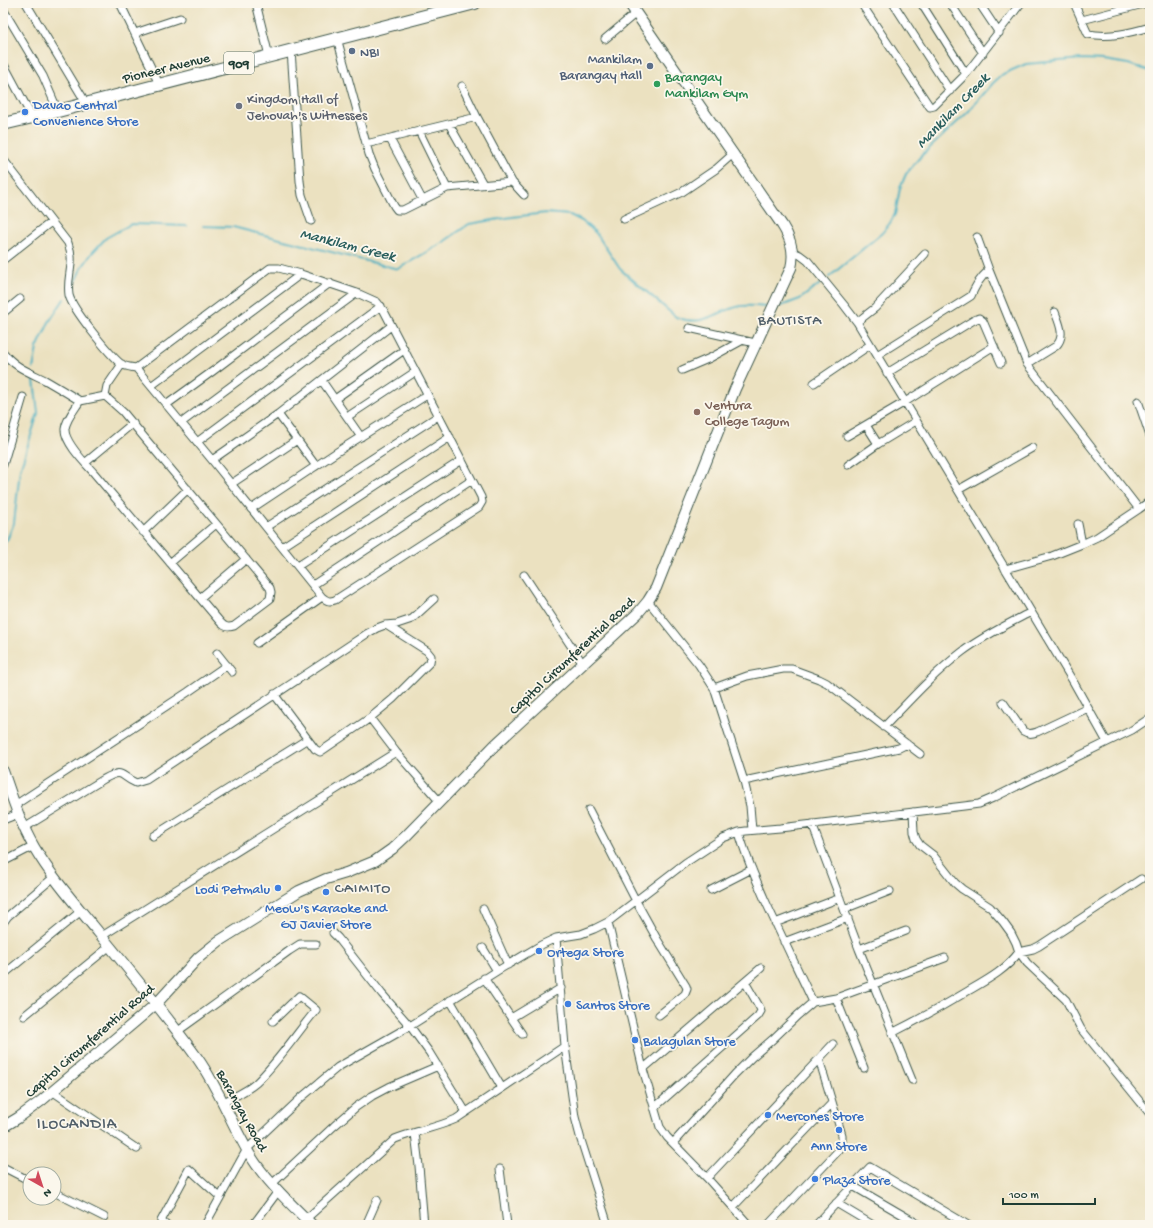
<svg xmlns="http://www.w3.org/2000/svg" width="1153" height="1228" font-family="'Gochi Hand',sans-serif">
<rect width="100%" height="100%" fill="#fbf7ec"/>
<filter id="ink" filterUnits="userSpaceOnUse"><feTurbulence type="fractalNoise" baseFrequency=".025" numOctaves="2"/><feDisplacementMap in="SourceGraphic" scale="8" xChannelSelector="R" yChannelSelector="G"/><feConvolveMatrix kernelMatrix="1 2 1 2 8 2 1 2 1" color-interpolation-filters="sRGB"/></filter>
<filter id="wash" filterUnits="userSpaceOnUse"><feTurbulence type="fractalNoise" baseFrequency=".012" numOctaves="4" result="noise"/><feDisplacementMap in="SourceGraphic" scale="16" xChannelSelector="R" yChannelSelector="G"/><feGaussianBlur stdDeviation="0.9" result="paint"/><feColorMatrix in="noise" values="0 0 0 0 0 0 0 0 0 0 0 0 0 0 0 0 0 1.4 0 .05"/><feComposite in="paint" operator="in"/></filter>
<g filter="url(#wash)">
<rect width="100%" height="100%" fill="#ebe1c0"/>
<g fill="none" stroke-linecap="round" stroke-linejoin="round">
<!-- stream -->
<path stroke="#42aec1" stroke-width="2" d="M203 226 233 227 398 269 442 243 469 224 512 217 546 213 570 215 582 221 596 233 620 269 676 317C704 328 715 311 741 306 749 305 758 306 766 307
M829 277 882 233 890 223 895 214 900 188 906 174 921 156 968 112 993 83 1003 74 1026 64 1082 59 1104 60 1128 64 1150 71
M72 288 81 269 92 253 106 238 131 224 187 226
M781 306 800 299 820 284
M33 369 37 348 49 322 64 299
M3 545 7 540 14 523 20 470 38 413 34 380"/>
</g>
</g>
<g filter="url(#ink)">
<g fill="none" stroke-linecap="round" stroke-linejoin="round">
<defs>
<path id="street" d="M26 3 86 103
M120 3 159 84
M256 3 269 56
M861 3 930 107 934 106 966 74 1021 3
M893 3 950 91
M921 3 966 74
M950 3 983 53
M979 3 999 33
M1074 3 1088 34C1110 38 1129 33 1150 27
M3 9 43 76 58 111
M1082 20 1147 3
M135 33 180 18
M337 38 369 154 375 169 394 206 397 210H403L447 188 512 182
M605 39 636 13
M291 50 300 181 302 195 311 221
M3 63 32 117
M462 86 477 117 512 182 524 195
M449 124 483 184
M419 131 447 188
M390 139 423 201
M366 144 477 117
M3 159 68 243C76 263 66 276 69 295 72 309 109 354 121 364 126 367 130 367 136 368L270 268H279L301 274 357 293 377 302 384 311 481 497 482 502 479 507 335 600C329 602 327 601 322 597L212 460 136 368
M624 219 682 192 716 169 734 153
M793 252 800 255 808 261 844 305 857 322 1074 683 1107 742
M3 260 51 222
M989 270 1027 364 1139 509 1150 501
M3 313 20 299
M857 322 875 308 925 254
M689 328 755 343
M3 352C14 367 29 372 45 380 57 387 69 394 80 401L105 396
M877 355 971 296C976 285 980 278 989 270L977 237
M1027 364 1056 346C1066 336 1059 323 1055 312
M682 370 710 358 743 340
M887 373 974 320 979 318 983 321 1001 363
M322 381 361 437
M814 383 870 345
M151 386 301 274
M105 396 107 386 122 364
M335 399 404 350
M80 401C75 409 66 419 65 429 64 442 85 463 94 473L221 623C225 627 228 628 234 626L270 599 271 592 270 588 123 412 105 396
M1138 401 1150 436
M166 405 213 371 330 283
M278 414 316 466
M347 417 415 372
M181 423 357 293
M866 425 878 444
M847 436 905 402 994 346
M197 442 381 306
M212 460 278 414 391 326
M85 463 133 423
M3 465 23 397
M848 465 878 444 916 421
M231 484 297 440
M958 490 1032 448
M251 509 343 448 427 395
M266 527 438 416
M143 532 188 489
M1082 544 1097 537 1139 509
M282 547 450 437
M170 563 216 524
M298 566 462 460
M1005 569 1052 556 1082 544 1078 524
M524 575 583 664
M313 585 472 480
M200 598 246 559
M648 601 699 665 714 688 744 781 750 806 752 830
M257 643 322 597
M217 653 232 672
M714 688 747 676 783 669H792L819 679 827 683 920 754
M274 694 315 749 320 752 323 750 370 718 393 699 430 662 431 656 427 651 386 625
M1003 702 1023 731C1028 734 1031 734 1037 732L1088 708
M370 718 396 752 440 802
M884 727C909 701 933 674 962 652 983 636 1008 624 1031 612
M744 781 899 748 907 744
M15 805 188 692 227 665
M589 810 636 901 657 939 686 986 687 989 685 994 659 1015
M913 812 914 832 916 839 920 845 933 855 955 883 962 889 990 907 1003 922 1011 933 1016 943 1019 952 1027 963 1066 1000 1081 1029 1150 1114
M3 820 18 814
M812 824 859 949 912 1080
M24 828 104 779C125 768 119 776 136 783L146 780 368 633 377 628 385 625 397 624 412 619 434 599
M739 832C745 855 755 877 764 898 780 933 797 968 813 1002
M153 836 306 740
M3 862 34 846
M711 890 752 869
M483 909 508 965
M844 909 890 891
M608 922 643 1069 660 1127 667 1137 707 1178 749 1225
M3 923 8 916 54 877
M775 923 840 898
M333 933 338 938 382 994 410 1026 429 1052 466 1112
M102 936 396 752
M556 938 565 1046 575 1117 581 1140 608 1225
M784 942 848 918
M483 948 497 971
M859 949 906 931
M3 975 81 911
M484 978 522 1034
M836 998 864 1068
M450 1000 502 1088
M24 1016 110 946
M511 1018 561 988
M178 1031 289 951 300 944H316
M892 1033C918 1020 943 1006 968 991 987 980 1006 970 1019 952L1033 949 1039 946 1141 879
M643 1069 761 968
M52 1091 137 1149
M224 1102C235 1096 247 1091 256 1083 277 1063 297 1033 316 1010L299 996 273 1021
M654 1108 758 1016 761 1011 760 1008 745 982
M415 1133 419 1166 424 1225
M673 1143 735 1074 752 1057 773 1039 798 1015 813 1002 836 998 945 958
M3 1167 30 1181
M500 1169 507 1225
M707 1178 833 1044
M273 1183 334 1126 356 1107 372 1096 389 1087 438 1066
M853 1186 920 1225
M54 1192 104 1217
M836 1203 873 1225
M733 1207 832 1103
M306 1219 395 1139C415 1131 436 1128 456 1119L565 1046
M3 1224 4 1225
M166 1225 161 1221 189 1169 220 1197
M205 1225 247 1149 302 1097 338 1067 410 1026 497 971 541 945 556 938 581 934 594 929 608 922 685 863 723 838 739 832 746 831 780 828 964 806 979 804 993 798 1132 730 1150 718
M253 1225 279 1190
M366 1225 377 1200
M768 1225 839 1150 842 1145V1135L819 1059
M816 1225 870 1167 968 1225"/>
<path id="secondary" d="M3 771C12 797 20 823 34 847 52 878 77 906 99 933 133 975 167 1016 198 1059 219 1089 231 1123 250 1155 266 1181 290 1203 312 1225
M3 1127 18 1118 41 1101 136 1021 157 1003 198 958 219 941 299 891 326 879 346 873 375 861 392 849 406 836 495 745 638 613 648 601 656 588 735 389 791 268C795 252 791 239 782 225L629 3"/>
<path id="highway" d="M3 124 58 111 475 3"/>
</defs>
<!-- street casing -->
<use href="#street" stroke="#3e5649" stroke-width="9"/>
<!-- secondary casing -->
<use href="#secondary" stroke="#3e5649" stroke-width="12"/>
<!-- highway casing -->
<use href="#highway" stroke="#3e5649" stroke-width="14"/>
<!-- street -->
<use href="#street" stroke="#fff" stroke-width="7"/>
<!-- secondary -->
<use href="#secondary" stroke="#fff" stroke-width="10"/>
<!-- highway -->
<use href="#highway" stroke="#fff" stroke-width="12"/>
</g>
</g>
<!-- markers -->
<g fill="#5c6f8a" stroke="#fbf7ec" stroke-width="1.5">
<circle cx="352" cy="51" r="4"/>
<circle cx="650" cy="66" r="4"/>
</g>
<circle fill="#2e9e5b" stroke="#fbf7ec" stroke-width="1.5" cx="657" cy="84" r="4"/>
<circle fill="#6b7280" stroke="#fbf7ec" stroke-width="1.5" cx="239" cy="106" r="4"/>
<g fill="#3f7fe0" stroke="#fbf7ec" stroke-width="1.5">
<circle cx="25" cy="112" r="4"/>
<circle cx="278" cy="888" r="4"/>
<circle cx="326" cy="892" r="4"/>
<circle cx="539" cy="951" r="4"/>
<circle cx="568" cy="1004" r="4"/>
<circle cx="635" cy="1040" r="4"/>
<circle cx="768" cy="1115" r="4"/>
<circle cx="839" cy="1130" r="4"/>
<circle cx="815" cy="1179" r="4"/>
</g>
<circle fill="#8d6e63" stroke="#fbf7ec" stroke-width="1.5" cx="697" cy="412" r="4"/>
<g text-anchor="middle" stroke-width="3.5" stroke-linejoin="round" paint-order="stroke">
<!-- shield labels -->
<rect fill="#fbf7ec" stroke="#61756b" stroke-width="1" x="224" y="52" width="30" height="22" rx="3"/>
<g font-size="13" font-weight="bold" fill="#1f3d34">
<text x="239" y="68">909</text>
</g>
<!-- service labels -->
<g font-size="14" fill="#4e5e75" stroke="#fbf7ec" text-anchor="start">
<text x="360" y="56">NBI</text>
<text x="642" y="63" text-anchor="end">Mankilam<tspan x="642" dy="16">Barangay Hall</tspan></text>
</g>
<!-- street labels -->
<g font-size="14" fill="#1f3d34" stroke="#fbf7ec">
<text transform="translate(166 67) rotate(-14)" y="5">Pioneer Avenue</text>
<text transform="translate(571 655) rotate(-43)" y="5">Capitol Circumferential Road</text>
<text transform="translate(89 1040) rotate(-41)" y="5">Capitol Circumferential Road</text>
<text transform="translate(243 1110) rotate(61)" y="5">Barangay Road</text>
</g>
<!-- leisure labels -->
<g font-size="14" fill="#27864d" stroke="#fbf7ec" text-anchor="start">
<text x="665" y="81">Barangay<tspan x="665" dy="16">Mankilam Gym</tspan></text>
</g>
<!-- worship labels -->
<g font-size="14" fill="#5b616d" stroke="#fbf7ec" text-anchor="start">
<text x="247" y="103">Kingdom Hall of<tspan x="247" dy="16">Jehovah's Witnesses</tspan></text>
</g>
<!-- shop labels -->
<g font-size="14" fill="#366cbe" stroke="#fbf7ec" text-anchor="start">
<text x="33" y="109">Davao Central<tspan x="33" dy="16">Convenience Store</tspan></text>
<text x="270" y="893" text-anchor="end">Lodi Petmalu</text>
<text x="326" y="912" text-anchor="middle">Meow's Karaoke and<tspan x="326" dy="16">GJ Javier Store</tspan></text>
<text x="547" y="956">Ortega Store</text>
<text x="576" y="1009">Santos Store</text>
<text x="643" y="1045">Balagulan Store</text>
<text x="776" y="1120">Mercones Store</text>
<text x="839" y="1150" text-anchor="middle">Ann Store</text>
<text x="823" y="1184">Plaza Store</text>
</g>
<!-- education labels -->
<g font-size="14" fill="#785e54" stroke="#fbf7ec" text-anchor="start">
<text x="705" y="409">Ventura<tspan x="705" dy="16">College Tagum</tspan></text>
</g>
<!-- water labels -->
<g font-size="15" font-style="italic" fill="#2a5f5e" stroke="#fbf7ec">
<text transform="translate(952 110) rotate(-46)" y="5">Mankilam Creek</text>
<text transform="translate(348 244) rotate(14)" y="5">Mankilam Creek</text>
</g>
<!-- neighbourhood labels -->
<g font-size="15" letter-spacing="1" fill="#52606a" stroke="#fbf7ec">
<text x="790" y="324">BAUTISTA</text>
<text x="363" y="892">CAIMITO</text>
</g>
<!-- quarter labels -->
<g font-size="16" letter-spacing="1" fill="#52606a" stroke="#fbf7ec">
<text x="77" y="1128">ILOCANDIA</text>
</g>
</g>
<!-- margin -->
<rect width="1153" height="1228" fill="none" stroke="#fbf7ec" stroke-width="16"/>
<!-- north arrow -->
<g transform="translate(42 1186) rotate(141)"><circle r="19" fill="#fbf7ec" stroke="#a3ada2"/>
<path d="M0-3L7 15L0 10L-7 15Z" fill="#d1495b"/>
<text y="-6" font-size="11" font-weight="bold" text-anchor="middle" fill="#1f3d34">N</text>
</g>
<!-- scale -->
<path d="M1003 1198v6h92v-6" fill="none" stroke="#1f3d34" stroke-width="2"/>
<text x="1009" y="1198" font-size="12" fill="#1f3d34" stroke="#fbf7ec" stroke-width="3" paint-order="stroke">100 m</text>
</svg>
